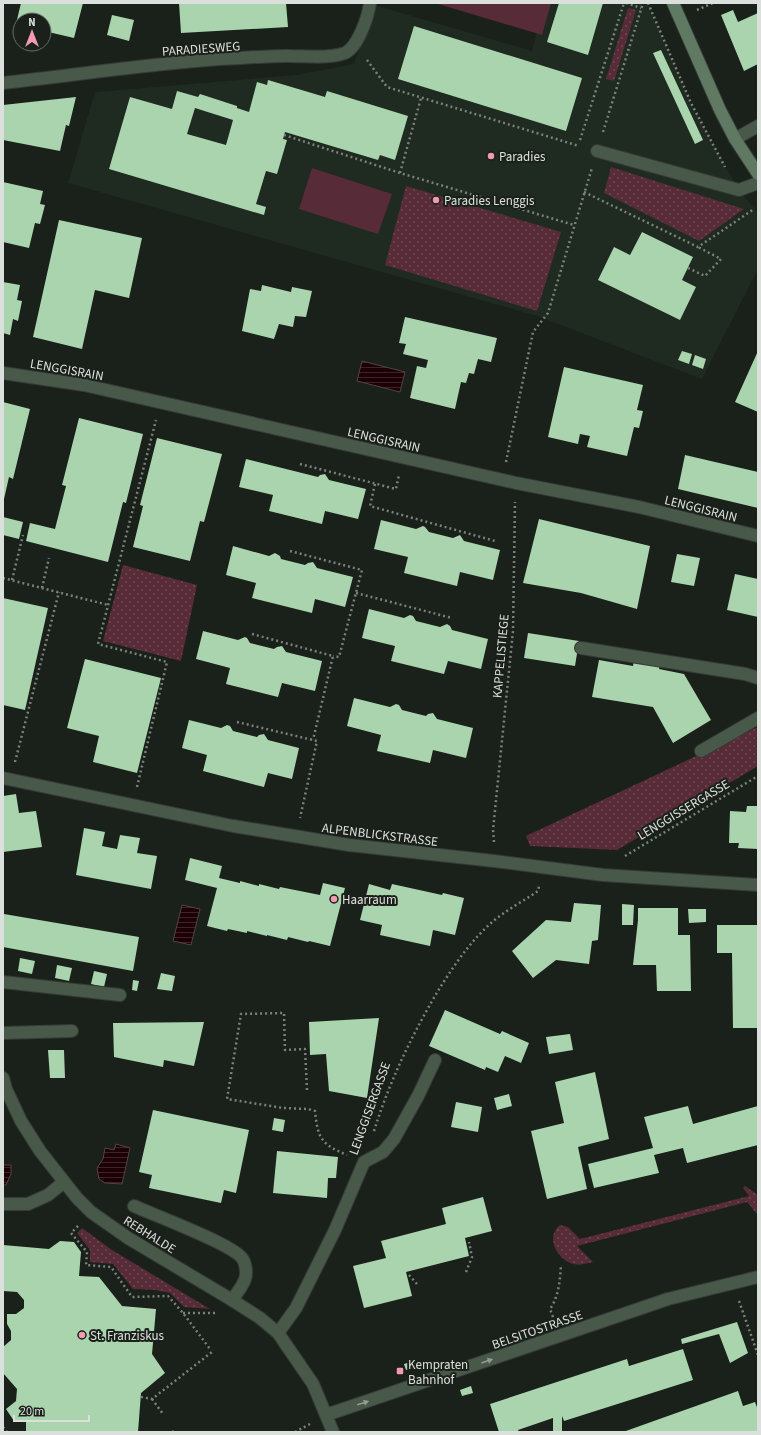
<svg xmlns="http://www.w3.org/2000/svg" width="761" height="1435" font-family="'Source Sans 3',sans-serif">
<defs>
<pattern id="grass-dots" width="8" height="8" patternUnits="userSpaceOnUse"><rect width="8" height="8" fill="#572b38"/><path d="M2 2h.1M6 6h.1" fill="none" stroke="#6f4954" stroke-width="1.8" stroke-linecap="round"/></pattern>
<pattern id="water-rules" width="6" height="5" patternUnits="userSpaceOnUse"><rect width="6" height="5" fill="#1c0006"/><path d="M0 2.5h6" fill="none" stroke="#3c252a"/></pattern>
</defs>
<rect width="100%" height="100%" fill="#1a201a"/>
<!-- built -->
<path fill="#1f2a20" d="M544 3H648L691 103 715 148 739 190 758 213V269L702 379 537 316 68 183 95 92 296 75 354 64 374 5 532 51Z"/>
<!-- grass -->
<path fill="url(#grass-dots)" d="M628 8 636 10 614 81 606 79Z
M611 167 744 209 699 241 604 193Z
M406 186 561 232 537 311 385 265Z
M123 565 197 585 181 661 103 641Z
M758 727V766L617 850 530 846 526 836Z
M745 1186 758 1195V1215L747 1202 577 1246 593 1262C587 1263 580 1266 574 1264 557 1260 545 1237 560 1225L568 1227 580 1239 749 1196 743 1188Z
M82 1228 112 1250 175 1288 210 1309 184 1307 170 1293 155 1290 133 1289 113 1264 90 1262V1250L77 1233Z"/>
<!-- pitch -->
<path fill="#572b38" d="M438 3H551L542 35 438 4Z
M312 168 392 194 378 234 299 209Z"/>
<!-- water -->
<path fill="url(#water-rules)" stroke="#564346" d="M362 361 405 372 400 392 357 381Z
M182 905 200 909 191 945 173 941Z
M116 1144 130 1148 122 1184 105 1183 99 1179 97 1168 103 1159 105 1148 114 1150Z
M3 1165H11V1174L6 1185H3Z"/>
<!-- building -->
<path fill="#a9d4ad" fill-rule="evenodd" d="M21 3H83L74 38 44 31V20H20V25L16 24Z
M179 3H286L288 27 181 33Z
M559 3H603L588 55 547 42Z
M733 10 738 22 758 13V64L744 71 721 15Z
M112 15 134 20 129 41 107 35Z
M414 26 582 78 566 131 398 79Z
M661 50 703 140 695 144 653 53Z
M268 80 325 97 327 91 408 116 395 160 380 155 378 160 285 132 283 139 287 140 277 174 266 171 256 204 266 207 264 215 109 169 130 97 172 109 177 91 198 97 200 94 237 106V108L249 112 257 82 267 85ZM195 108 233 120 226 145 187 134Z
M76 97 69 126 66 125 60 151 3 140V105Z
M3 182 43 191 40 204 45 205 40 224 35 223 29 248 3 242Z
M59 220 142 238 129 298 95 290 82 349 33 337Z
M642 232 693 257 682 280 696 287 680 320 598 280 614 247 630 255Z
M3 282 20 285 17 300 22 301 18 321 13 319 10 335 3 333Z
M262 285 291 292 292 287 312 291 306 317 295 316 293 327 279 324 274 339 242 331 250 289 261 291Z
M405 317 497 338 491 362 478 359 474 374 469 373 466 383 461 382 455 409 410 398 417 366 426 368 428 360 403 354 406 344 399 343Z
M682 351 692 354 689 364 678 360Z
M758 351V412L735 402Z
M695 355 706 359 703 369 692 365Z
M564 367 643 385 637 410 643 411 639 428 634 427 627 456 587 447 590 436 580 434 578 444 548 437Z
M3 402 30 409 13 479 9 477 4 499Z
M79 418 143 434 126 503 123 502 108 562 26 541 30 523 55 529 66 486 62 485Z
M157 438 222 454 204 522 200 521 190 561 133 547 143 506 140 505Z
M685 455 758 472V508L678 489Z
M246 459 318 477 320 475 325 474 329 480 366 489 358 519 325 511 322 524 269 511 273 495 239 487Z
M3 517 23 522 19 539 3 535Z
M539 519 650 546 637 609 581 593 523 583Z
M381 520 416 529 423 526 425 527 429 532 453 538 460 535 464 541 500 550 493 580 460 572 457 586 404 573 408 557 374 549Z
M233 546 269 556 275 553 280 556 281 559 305 565 308 563 313 562 317 568 353 577 345 607 315 599 312 613 252 598 256 583 226 575Z
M677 554 700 558 694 586 671 582Z
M735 574 758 579V617L727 610Z
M3 598 48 608 25 710 3 705Z
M369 609 404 618 410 615 413 616 416 621 440 627 447 624 450 626 452 630 488 639 481 669 448 661 444 674 391 661 395 646 362 638Z
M203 631 238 640 245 637 247 638 250 643 274 649 277 647 282 646 286 652 322 661 315 691 282 683 278 697 226 684 230 668 196 659Z
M528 633 579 641 575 666 524 658Z
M85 659 161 678 137 773 93 762 99 736 67 728Z
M599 660 633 666 634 660 660 665 659 669 684 674 711 720 673 743 653 707 592 697Z
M354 698 390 707 396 704 399 705 402 710 426 716 428 714 433 713 437 719 473 728 466 758 433 750 430 763 377 751 381 735 347 726Z
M189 720 221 728 227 725 230 726 233 731 257 737 259 735 264 734 268 740 299 748 292 779 268 773 264 787 203 771 207 755 182 748Z
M16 794 19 813 36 811 42 847 3 852V796Z
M747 806H758V849L738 848 739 843H729L730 811 746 812Z
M84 828 105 832 102 846 117 849 120 835 140 838 137 853 157 856 151 889 76 875Z
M190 858 222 866 219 878 240 883V881L259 886V884L279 889 280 887 320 895 323 883 345 888 330 946 309 941 308 942 288 937 287 940 267 935V936L247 931V933L228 929 227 931 207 926 217 888 185 880Z
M369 884 390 890 392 884 442 895 443 893 464 898 455 935 433 930 430 946 380 935 382 925 360 920Z
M574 903 601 905 598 940 592 941 589 964 556 960 533 978 512 951 546 920 571 922Z
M622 904 634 905 633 925H622Z
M638 908H678V935H690L691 991H657L656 965H633L638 920Z
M688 909H706V922L689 923Z
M4 914 139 937 133 971 3 947Z
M717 925H758V1028H733L732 953H717Z
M20 958 35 961 32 974 18 971Z
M57 965 72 968 69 981 55 978Z
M94 971 107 974 104 987 91 984Z
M161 973 175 976 172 991 157 989Z
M133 980 139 981 137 991 132 990Z
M445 1010 500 1034 502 1031 529 1043 521 1063 505 1056 498 1072 486 1067 485 1070 429 1046Z
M379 1018 367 1098 329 1091 326 1054 310 1055 309 1022Z
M204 1022 194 1066 164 1060 163 1067 114 1057 113 1023Z
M570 1034 573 1050 549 1054 546 1037Z
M48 1050H64L65 1078H50Z
M595 1072 609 1139 578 1147 587 1189 547 1199 531 1131 564 1123 555 1082Z
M509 1094 512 1106 497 1110 494 1098Z
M456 1102 482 1107 478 1132 451 1127Z
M688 1106 693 1124 758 1106V1145L687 1163 683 1148 654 1155 659 1173 594 1188 588 1164 653 1148 644 1117Z
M153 1110 249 1130 236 1193 224 1190 221 1203 149 1188 152 1175 139 1172Z
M274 1118 285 1120 283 1132 272 1130Z
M277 1151 338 1157 336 1178H328L327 1198 273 1193Z
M483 1197 492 1231 465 1238 469 1256 406 1272 412 1296 364 1308 353 1266 386 1258 381 1241 446 1224 442 1208Z
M60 1241 74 1242 81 1252 79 1276 99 1277 122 1306 156 1309 152 1354 165 1373 141 1393 138 1432H26V1421H14L6 1409 16 1401 17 1389 3 1373V1347L11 1340V1331L7 1324V1314H16L24 1308V1300L17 1292 3 1291V1245L49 1249Z
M737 1322 748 1353 730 1363 719 1334 682 1344 681 1339Z
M683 1349 693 1380 564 1421 562 1416V1432H553V1418L518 1430 519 1432H499L490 1404 627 1359 629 1366Z
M414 1361 416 1367 406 1370 404 1364Z
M471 1386 473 1393 462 1396 460 1390Z
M738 1391 743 1406 755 1402 758 1410V1432H623Z"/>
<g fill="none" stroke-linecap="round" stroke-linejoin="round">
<defs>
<path id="lane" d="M597 151 739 190 758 183
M581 648 745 674 758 678
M701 751 758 718
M3 982 120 995
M3 1033 72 1031
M134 1206C154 1215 232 1244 242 1258 246 1263 247 1274 245 1279 243 1286 236 1294 232 1300
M278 1333 296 1308 335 1230 364 1162 383 1152 394 1139 418 1096 435 1060"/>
<path id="street" d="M3 83C75 75 148 64 220 59 243 58 265 56 287 56 304 56 330 59 345 53 358 47 368 17 370 3
M735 139 758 126
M3 373 84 385 516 483 639 507 758 536
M3 778 233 826 349 845 494 861 603 875 758 885
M3 1078 6 1089 21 1121 40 1151 77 1198 91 1212 128 1238 232 1300 260 1318 278 1333 313 1384 333 1432
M3 1204H28L48 1195 64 1182
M326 1415 668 1299 758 1277"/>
<path id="secondary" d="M673 3 720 110 735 139 758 174"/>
</defs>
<!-- lane casing -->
<use href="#lane" stroke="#353b35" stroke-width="14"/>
<!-- street casing -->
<use href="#street" stroke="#353b35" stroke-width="14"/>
<!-- secondary casing -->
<use href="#secondary" stroke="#353b35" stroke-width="14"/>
<!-- path -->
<path stroke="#7b807b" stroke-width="2.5" stroke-dasharray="2 3" stroke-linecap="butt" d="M626 3 641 8
M648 3 691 103 725 167
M697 10 713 3
M367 60 387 87 579 146
M603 132 643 3
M284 135 400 173 574 225
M580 140 624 3
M400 173 421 98
M584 192 698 247 754 209
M688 268 705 276 721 259 698 247
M506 462 533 332 548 313 592 168
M300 464 396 489 399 475
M375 484 370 506 495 541
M290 551 362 570 339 657 333 656
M3 578 108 605
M12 580 23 535
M42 588 49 558
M356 593 452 618
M252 634 333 656 313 740
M237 722 317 741 300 818
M15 762 59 592
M137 787 167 662 98 644 156 420
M494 842 493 830 513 631 515 502
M625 856 758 776
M307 1090 305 1049 285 1050 284 1013 241 1014 227 1099 283 1108 308 1109 315 1111C318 1139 321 1144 347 1155
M374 1131C389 1083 410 1039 435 996 452 968 471 939 497 918 510 908 525 900 538 891L539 886
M78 1226 71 1233 87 1252 86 1265 111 1267 132 1297 168 1296 183 1313 210 1349
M466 1272 472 1257 469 1242
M409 1275 417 1284
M739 1301 758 1355
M183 1313H216
M553 1317 550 1309C559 1296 560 1280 561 1265
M141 1397 152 1399 212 1352
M152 1399 163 1414
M3 1427 7 1432
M172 1432 174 1431
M295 1432 310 1424"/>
<!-- lane -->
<use href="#lane" stroke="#485849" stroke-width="12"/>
<!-- street -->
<use href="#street" stroke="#485849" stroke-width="12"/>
<!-- secondary -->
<use href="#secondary" stroke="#5f7962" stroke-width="12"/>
</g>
<!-- one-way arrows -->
<defs><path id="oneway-solid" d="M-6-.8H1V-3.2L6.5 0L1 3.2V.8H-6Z"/></defs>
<g fill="#929c93">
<use href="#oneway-solid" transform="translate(487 1361) rotate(-19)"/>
<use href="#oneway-solid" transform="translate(363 1403) rotate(-18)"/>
</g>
<!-- markers -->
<g fill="#f19ab1" stroke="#1a201a" stroke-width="1.5">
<circle cx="491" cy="156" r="4"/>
<circle cx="436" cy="200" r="4"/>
<circle cx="334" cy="899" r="4"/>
<circle cx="82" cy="1335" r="4"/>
<rect x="396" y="1367" width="8" height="8" rx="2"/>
</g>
<g text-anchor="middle" stroke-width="4" stroke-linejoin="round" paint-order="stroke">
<!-- street labels -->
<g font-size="13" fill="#dce0dd" stroke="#1a201a">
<text transform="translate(201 48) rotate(-4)" y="5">PARADIESWEG</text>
<text transform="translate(67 369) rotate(10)" y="5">LENGGISRAIN</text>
<text transform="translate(384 439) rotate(13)" y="5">LENGGISRAIN</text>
<text transform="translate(701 508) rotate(14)" y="5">LENGGISRAIN</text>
<text transform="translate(500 656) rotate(-85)" y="5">KAPPELISTIEGE</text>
<text transform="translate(683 809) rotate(-31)" y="5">LENGGISSERGASSE</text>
<text transform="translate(380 834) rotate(7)" y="5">ALPENBLICKSTRASSE</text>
<text transform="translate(369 1108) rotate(-70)" y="5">LENGGISERGASSE</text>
<text transform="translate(150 1234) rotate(32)" y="5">REBHALDE</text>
<text transform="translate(537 1329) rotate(-19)" y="5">BELSITOSTRASSE</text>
</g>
<!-- poi labels -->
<g font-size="13" fill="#dce0dd" stroke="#1a201a" text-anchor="start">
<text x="499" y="161">Paradies</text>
<text x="444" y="205">Paradies Lenggis</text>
<text x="342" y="904">Haarraum</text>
<text x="90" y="1340">St. Franziskus</text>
<text x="408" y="1369">Kempraten<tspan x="408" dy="15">Bahnhof</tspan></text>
</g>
</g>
<!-- border -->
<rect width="761" height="1435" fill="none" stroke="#dce0dd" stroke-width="8"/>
<!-- north arrow -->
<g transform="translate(32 32)"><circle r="19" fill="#1a201a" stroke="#686d68"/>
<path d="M0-3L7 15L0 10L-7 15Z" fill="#f19ab1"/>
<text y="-6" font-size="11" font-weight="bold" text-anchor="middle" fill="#dce0dd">N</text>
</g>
<!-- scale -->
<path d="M14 1415v6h75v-6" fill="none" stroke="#dce0dd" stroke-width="2"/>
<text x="20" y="1415" font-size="12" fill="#dce0dd" stroke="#1a201a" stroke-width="3" paint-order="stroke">20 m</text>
</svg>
